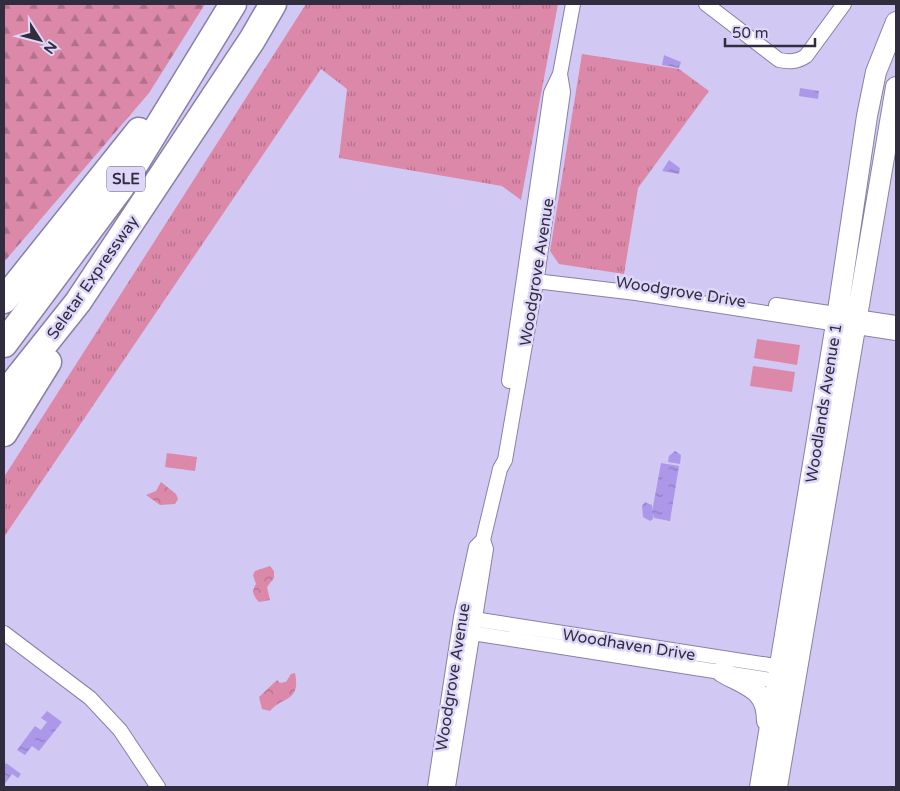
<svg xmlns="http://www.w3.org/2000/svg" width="900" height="791" font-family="'Varela Round',sans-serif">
<defs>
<pattern id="grass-tufts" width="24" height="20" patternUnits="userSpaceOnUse" patternTransform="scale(1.25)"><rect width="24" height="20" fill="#db88a9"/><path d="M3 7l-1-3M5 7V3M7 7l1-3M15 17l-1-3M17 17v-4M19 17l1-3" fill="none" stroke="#b2708b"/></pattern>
<pattern id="forest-firs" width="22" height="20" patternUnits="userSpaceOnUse" patternTransform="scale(1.25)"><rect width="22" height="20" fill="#db88a9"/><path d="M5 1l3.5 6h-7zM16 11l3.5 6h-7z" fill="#b2708b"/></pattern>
<pattern id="park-crowns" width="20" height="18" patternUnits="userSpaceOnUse" patternTransform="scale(1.25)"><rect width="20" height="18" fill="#db88a9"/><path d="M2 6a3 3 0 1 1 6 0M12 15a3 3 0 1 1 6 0" fill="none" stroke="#b2708b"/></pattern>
<pattern id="water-ripples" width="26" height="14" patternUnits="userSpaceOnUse" patternTransform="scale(1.25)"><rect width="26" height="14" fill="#ac97e8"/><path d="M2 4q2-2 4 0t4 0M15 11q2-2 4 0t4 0" fill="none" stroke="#8d7cbd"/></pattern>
</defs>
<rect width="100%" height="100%" fill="#d2c8f4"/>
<!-- grass -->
<path fill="url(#grass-tufts)" d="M306 4H558L521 200 502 186 339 158 347 89 321 69 4 537V477Z
M582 54 679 69 709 91 638 188 624 274 559 264 550 251Z"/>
<!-- forest -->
<path fill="url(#forest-firs)" d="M4 4H205L149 93 4 262Z"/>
<!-- park -->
<path fill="url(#park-crowns)" d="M161 482 176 494 178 499 175 504 160 505 146 495 156 491Z
M270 566 274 571V578L267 587 270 600 259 602C253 595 251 592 256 584L253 575 255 571Z
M295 673C301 702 283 696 270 711L262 709 259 697 277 680 280 683 286 682 291 674Z"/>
<!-- garden -->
<path fill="#db88a9" d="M757 339 800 345 797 365 754 358Z
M753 366 795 372 792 392 750 386Z
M167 453 197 457 195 471 165 467Z"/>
<!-- water -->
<path fill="url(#water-ripples)" d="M664 55 681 62 679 68 662 65Z
M800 88 819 91 818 99 799 96Z
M669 160 680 168 679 174 662 171Z
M675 451 681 455 680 464 668 462 669 456Z
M661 463 679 466 670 521 654 518 652 512Z
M645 502 652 505 653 519 650 521 643 517 642 506Z
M47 711 62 722 39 751 32 746 25 755 17 750 35 726 41 730 47 722 41 718Z
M6 763 21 774 18 778 12 774 4 785 6 787H4V766Z"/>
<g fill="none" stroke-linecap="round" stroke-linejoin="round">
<defs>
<path id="street" d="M706 4 779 60C790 62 797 62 806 56L844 4
M527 280 636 293 896 333
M776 305 896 323
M509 381 551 93 560 74 573 4
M461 617 788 668
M459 631 784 682
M4 633 90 698 120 730 158 787
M435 787 461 617 476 547 483 540 500 469 505 460 538 270 563 92 560 74
M448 787 486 549 483 540"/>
<path id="secondary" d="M722 672C746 686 767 688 767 721
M760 787 836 324 867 116 876 72 896 22
M777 787 896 87"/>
<path id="highway" d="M4 300 139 131
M4 344 121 187 233 4
M4 395 78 302 252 40 273 4
M4 433 48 362"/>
</defs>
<!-- street casing -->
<use href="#street" stroke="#897fa7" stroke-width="16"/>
<!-- secondary casing -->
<use href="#secondary" stroke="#897fa7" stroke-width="22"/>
<!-- highway casing -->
<use href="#highway" stroke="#897fa7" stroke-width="29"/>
<!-- street -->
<use href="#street" stroke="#fff" stroke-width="14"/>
<!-- secondary -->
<use href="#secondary" stroke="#fff" stroke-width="20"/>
<!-- highway -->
<use href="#highway" stroke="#fff" stroke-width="26"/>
</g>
<g text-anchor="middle" stroke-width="5" stroke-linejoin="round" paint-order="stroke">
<!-- shield labels -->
<rect fill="#ded7fa" stroke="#656076" stroke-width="1" x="107" y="166.5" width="38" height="25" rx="4"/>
<g font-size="15" font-weight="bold" fill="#312d3e">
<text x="126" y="184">SLE</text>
</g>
<!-- street labels -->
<g font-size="16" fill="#312d3e" stroke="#ded7fa">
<text transform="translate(536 272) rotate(-81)" y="6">Woodgrove Avenue</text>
<text transform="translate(92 277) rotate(-55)" y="6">Seletar Expressway</text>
<text transform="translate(681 291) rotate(9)" y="6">Woodgrove Drive</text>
<text transform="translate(823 403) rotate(-81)" y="6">Woodlands Avenue 1</text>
<text transform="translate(629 644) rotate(9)" y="6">Woodhaven Drive</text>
<text transform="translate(452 677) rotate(-81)" y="6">Woodgrove Avenue</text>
</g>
</g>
<!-- border -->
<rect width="900" height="791" fill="none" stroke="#312d3e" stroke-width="10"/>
<!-- north arrow -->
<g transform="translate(40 40) rotate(126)" stroke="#ded7fa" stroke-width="4" paint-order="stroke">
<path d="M0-4L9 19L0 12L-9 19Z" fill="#312d3e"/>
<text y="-8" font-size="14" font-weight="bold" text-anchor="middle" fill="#312d3e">N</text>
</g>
<!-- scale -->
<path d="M725 38v8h90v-8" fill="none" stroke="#312d3e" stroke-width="2.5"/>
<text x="732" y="38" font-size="15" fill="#312d3e" stroke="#ded7fa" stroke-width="4" paint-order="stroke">50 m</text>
</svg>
